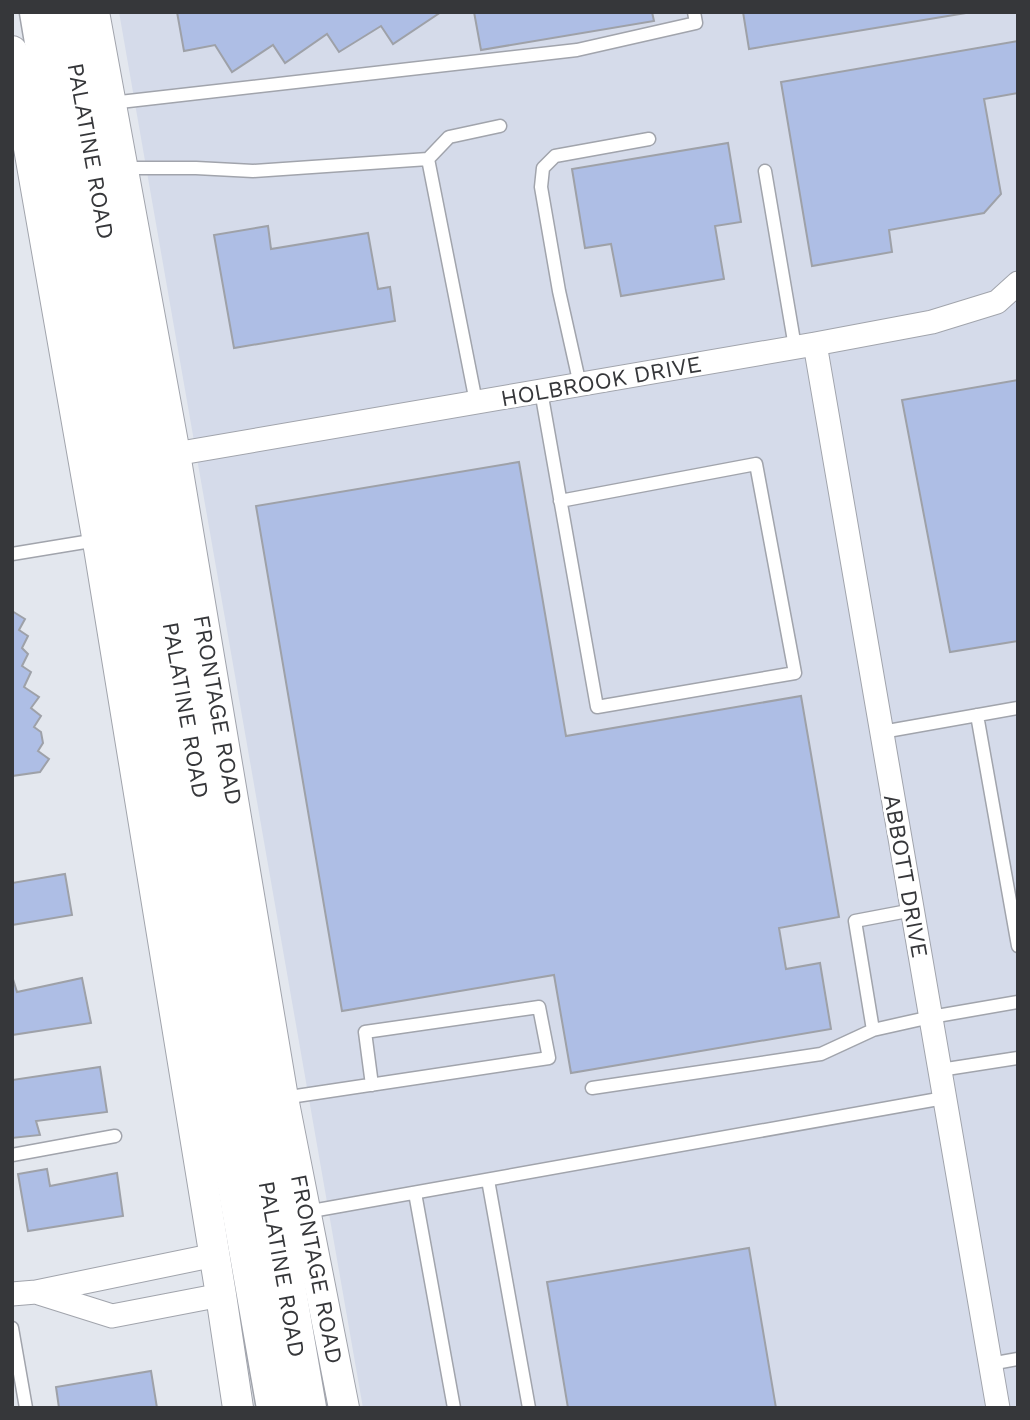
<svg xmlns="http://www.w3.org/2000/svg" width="1030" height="1420" font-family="'Work Sans',sans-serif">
<rect width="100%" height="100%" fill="#e3e7ee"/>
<!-- built -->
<path fill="#d5dbea" d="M119 12H1018V1408H363Z"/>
<!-- building -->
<path fill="#aebee5" stroke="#9ea1a8" stroke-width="2" d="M177 12H441L393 44 381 26 339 52 327 34 285 63 273 45 232 72 215 45 184 51Z
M474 12H652L654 21 481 50Z
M743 12H972L749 49Z
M1018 41V93L984 99 1001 194 984 213 889 230 892 252 812 266 781 82Z
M728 143 741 222 715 226 724 279 621 296 611 244 585 248 572 169Z
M268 226 271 249 368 233 378 289 390 287 395 321 234 348 214 235Z
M1018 380V641L950 652 902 400Z
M519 462 566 736 801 696 839 917 779 928 786 969 820 963 831 1029 571 1073 554 975 342 1011 256 506Z
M12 611 25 619 19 630 28 636 22 648 28 654 22 666 31 672 24 687 39 697 31 708 41 716 34 727 41 732 43 743 38 751 49 759 40 772 12 776Z
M65 874 72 915 12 925V883Z
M12 976 17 992 82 978 91 1023 12 1035Z
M100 1067 107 1112 36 1121 40 1135 12 1138V1080Z
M47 1169 50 1186 117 1173 123 1216 28 1231 18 1174Z
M749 1248 776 1408H568L547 1282Z
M151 1371 157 1408H59L56 1387Z"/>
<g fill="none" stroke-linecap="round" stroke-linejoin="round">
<defs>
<path id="service" d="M111 103 577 50 696 23 694 12
M428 159 449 137 500 126
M123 168H196L253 171 428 159 476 402
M765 171 795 347
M580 385 559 291 541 187 543 168 555 156 649 139
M541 391 597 707 795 673 756 464 560 501
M12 554 97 540
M977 715 1018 946
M882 732 1018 708
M913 910 855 921 873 1030 931 1017 1018 1002
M940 1070 1018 1058
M592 1088 821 1054 873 1030
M283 1098 549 1058 539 1007 365 1032 372 1085
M12 1155 115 1136
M488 1180 529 1408
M415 1193 454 1408
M306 1212 944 1098
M12 1328 26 1408
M990 1364 1018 1359"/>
<path id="minor" d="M815 344 998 1408
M175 454 815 344 932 322 997 302 1018 283
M39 1293 112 1316 221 1295
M12 1294 36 1292 215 1255"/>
<path id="tertiary" d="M94 12 175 454 283 1098 344 1408
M12 51 99 548 221 1295 238 1408"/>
<path id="trunk" d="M39 12 224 1112 276 1408
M67 12 307 1408"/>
</defs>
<!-- service casing -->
<use href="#service" stroke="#a1a4ac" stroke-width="15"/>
<!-- minor casing -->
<use href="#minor" stroke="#a1a4ac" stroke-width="25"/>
<!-- tertiary casing -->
<use href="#tertiary" stroke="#a1a4ac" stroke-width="32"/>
<!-- trunk casing -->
<use href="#trunk" stroke="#a1a4ac" stroke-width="41"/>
<!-- service -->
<use href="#service" stroke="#fff" stroke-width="12"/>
<!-- minor -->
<use href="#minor" stroke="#fff" stroke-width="23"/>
<!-- tertiary -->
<use href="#tertiary" stroke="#fff" stroke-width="30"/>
<!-- trunk -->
<use href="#trunk" stroke="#fff" stroke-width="38"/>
</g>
<g text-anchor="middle" stroke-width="6" stroke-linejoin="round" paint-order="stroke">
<!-- street labels -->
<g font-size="23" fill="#36373a" stroke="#fff">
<text transform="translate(91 151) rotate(80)" y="8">PALATINE ROAD</text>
<text transform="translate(601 381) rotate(-10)" y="8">HOLBROOK DRIVE</text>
<text transform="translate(186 710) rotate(80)" y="8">PALATINE ROAD</text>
<text transform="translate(218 710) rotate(80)" y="8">FRONTAGE ROAD</text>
<text transform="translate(906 876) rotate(80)" y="8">ABBOTT DRIVE</text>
<text transform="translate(282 1269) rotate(80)" y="8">PALATINE ROAD</text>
<text transform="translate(317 1269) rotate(79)" y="8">FRONTAGE ROAD</text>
</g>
</g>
<!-- border -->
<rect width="1030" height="1420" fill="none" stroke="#36373a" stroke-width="28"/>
</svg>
